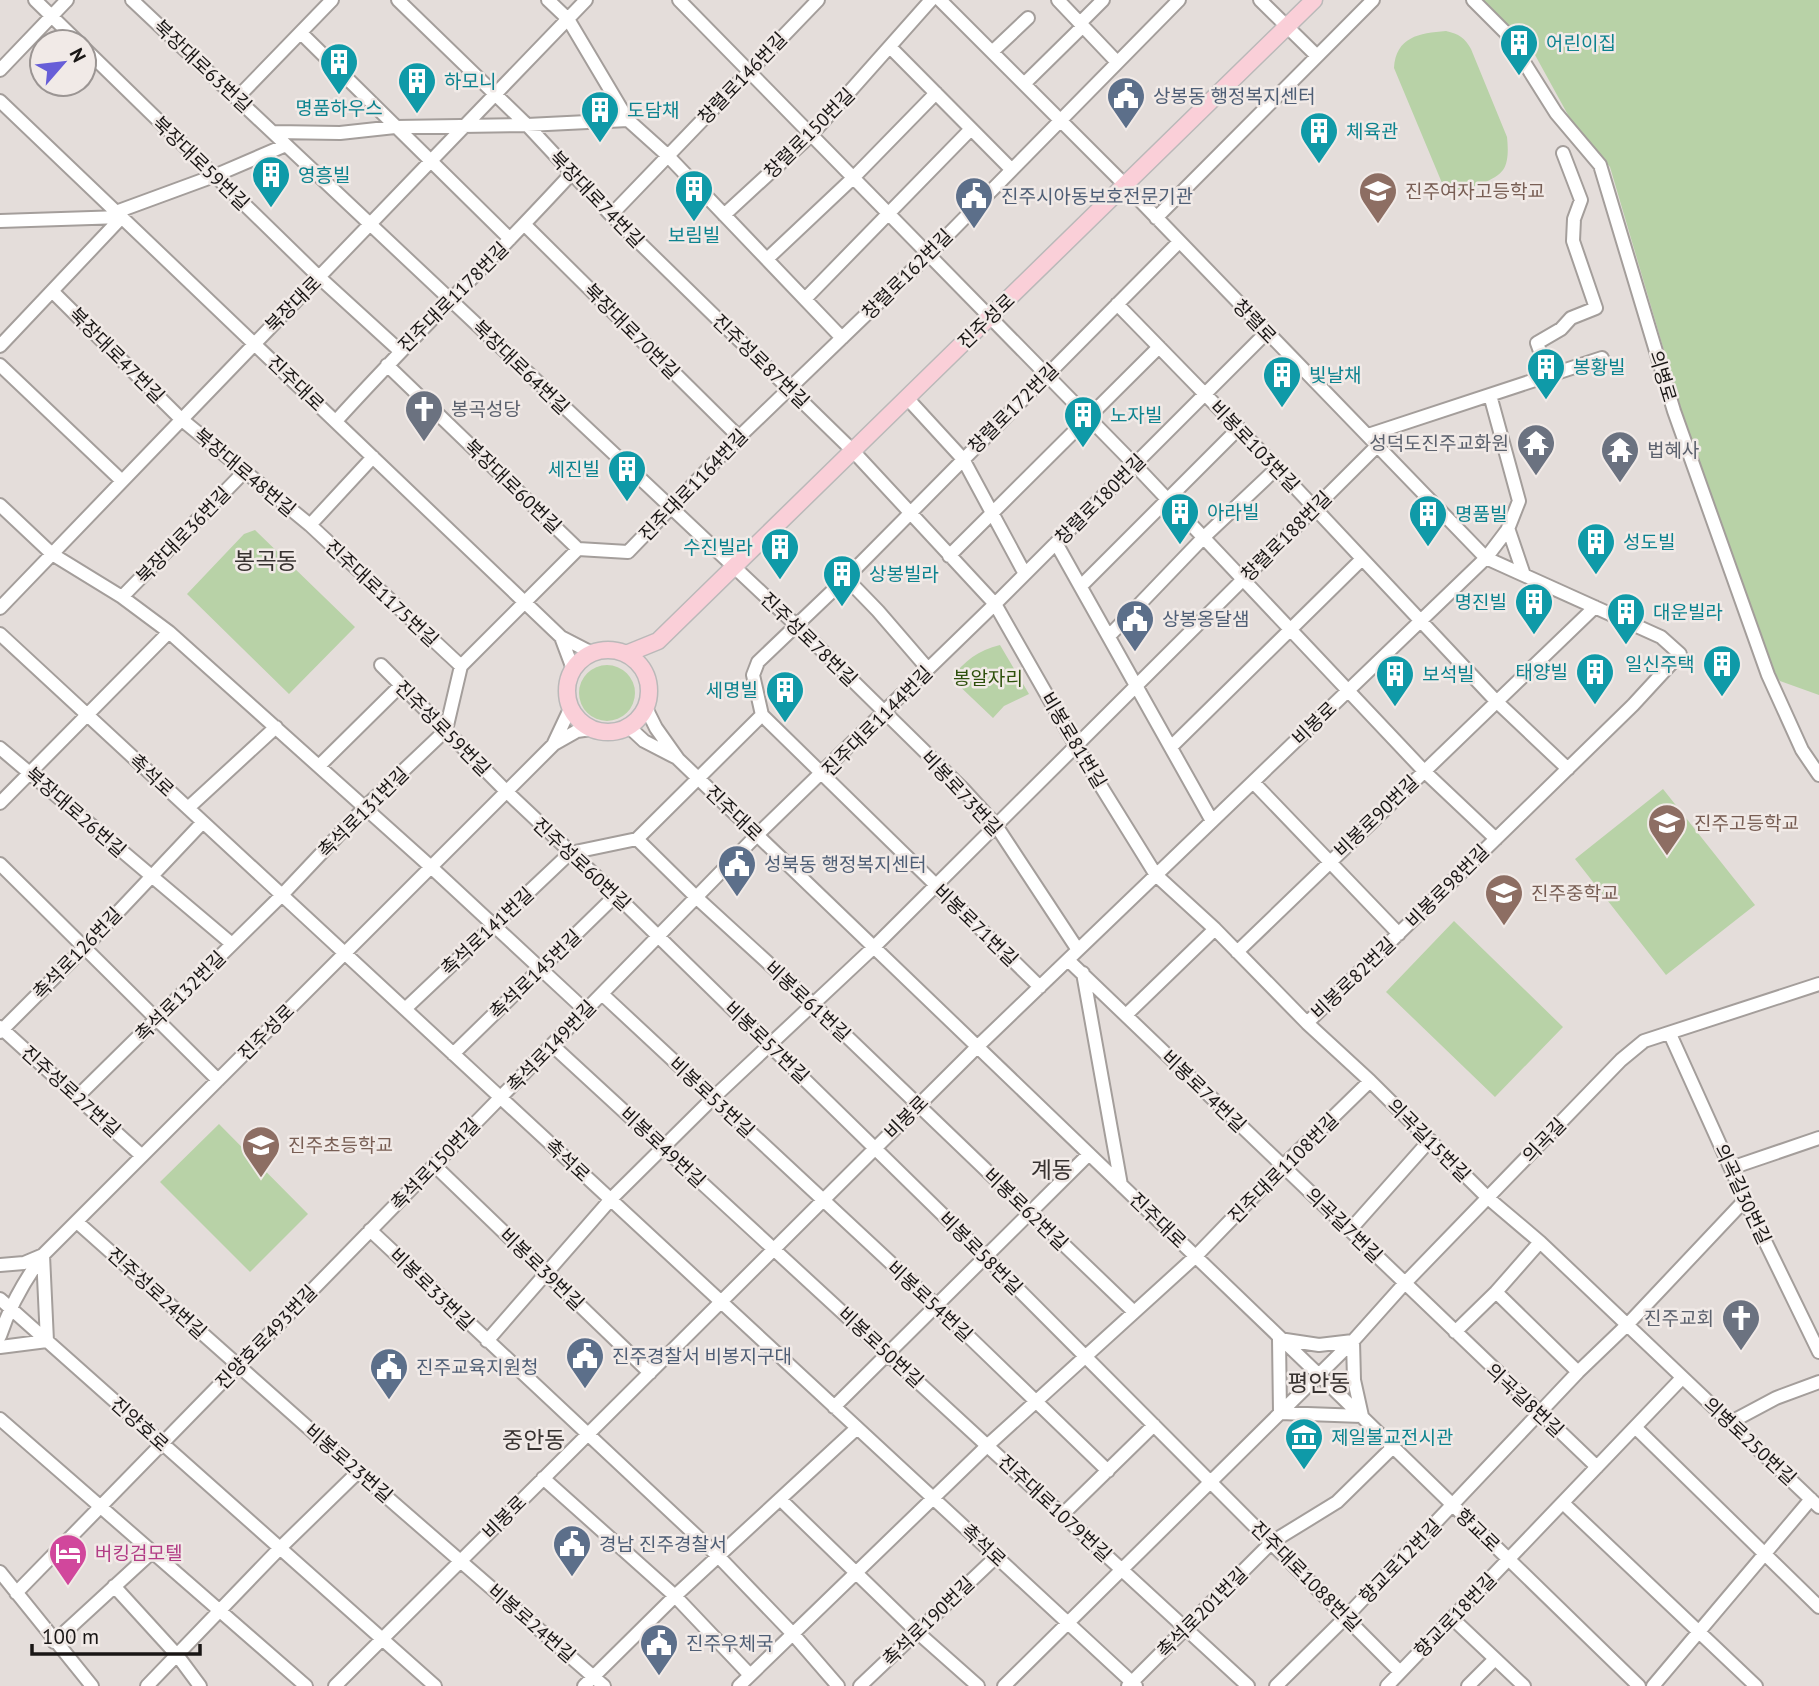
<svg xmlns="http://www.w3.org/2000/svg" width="1819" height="1686" font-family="'PT Sans','Noto Sans KR',sans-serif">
<rect width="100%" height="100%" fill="#e4ddda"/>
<!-- green -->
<path fill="#b8d2a7" d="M1471 0H1819V695L1780 681 1766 661 1683 415 1610 167 1573 124 1529 44 1492 13Z
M1446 31C1459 34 1465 38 1471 49L1507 137C1508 147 1509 162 1503 170 1495 181 1464 192 1451 189 1449 189 1443 184 1442 183L1394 68C1396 37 1419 33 1446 31Z
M255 530 355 627 289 694 187 594 244 534Z
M1000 645 1029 694 1004 706 993 718 951 678C965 661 978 650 1000 645Z
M579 693a28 28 0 1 1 56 0a28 28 0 1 1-56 0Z
M1663 789 1755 905 1666 975 1575 859Z
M1454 921 1563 1027 1495 1097 1386 992Z
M219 1124 308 1214 250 1272 160 1182Z"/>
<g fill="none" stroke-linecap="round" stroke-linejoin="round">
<defs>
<path id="minor" d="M35 0 78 42
M132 0 797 626 963 789 995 824 1078 950
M398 0 527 125 611 215 853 451 995 604 1076 746 1156 875 1215 929 1307 1023 1370 1081 1488 1198 1540 1242 1819 1507
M548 0 568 19 628 120 667 155 842 338
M679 0 1134 464 1424 771 1496 839
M940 0 1125 185 1486 558 1661 637 1680 654 1633 705 1307 1023
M1058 0 1116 61
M1260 0 1317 56
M1473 0 1505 32 1556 113 1600 165 1674 411 1768 675 1802 750 1819 775
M1080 23 1103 0
M301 33 510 239
M890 47 1011 169
M84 48 320 278 400 351
M992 52 1028 18
M0 70 67 0
M1024 84 1083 26
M237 98 332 0
M0 101 561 637 592 653
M274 132 340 133 395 127 527 125 628 120
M116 212 214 176 286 145
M611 215 818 0
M724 215 812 134 931 0
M1156 218 1373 0
M0 221 122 217
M525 225 739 437
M767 259 853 178 936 93
M52 291 181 419 310 525 461 666
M805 299 971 129
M1117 304 1277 468 1496 701 1568 769
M0 346 122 217
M0 365 122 481
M387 365 578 549
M1539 379 1545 365 1537 343 1561 329 1571 318 1596 308 1573 241 1574 219 1581 200 1563 153
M907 398 963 459 1025 574
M336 421C412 337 494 258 571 174
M1368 435 1602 358
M0 505 52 554 122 597 169 632 431 867 586 1011
M310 525 373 457
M1508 528 1524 575
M1056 543 1212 821
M949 556 1159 347
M846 578 878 611 928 669
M1081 586 1239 428
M122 597 244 472
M0 608 586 0
M0 634 1136 1686
M1109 636 1204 537 1277 468
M561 637 573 669
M381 665 506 791 616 895 985 1256 1400 1672
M646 708 656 728 678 759 1318 1374 1639 1686
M629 727 644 741 675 757
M446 730 461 666 578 549 628 552 739 437 929 254 1179 0
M554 743 570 709
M1171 747 1362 559
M0 748 232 944
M319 766 401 685
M1253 782 1399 934
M0 803 169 632
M188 808 276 727
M637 839 697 898 813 1004 1134 1312
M0 864 218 1080
M1237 952 1595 607
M1068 960 1597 1467
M1083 973 1121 1185
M1040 987 762 715 753 675 758 662 846 578 1179 242
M602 994 936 1305 1108 1471
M405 1009 570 853 637 839 762 715
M1126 1015 1215 929
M0 1027 142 1156
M0 1032 84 948 203 822
M1670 1034 1745 1200 1819 1352
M552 1045 1248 1686
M453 1054 616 895
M78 1096 282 895 365 807 446 730
M434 1165 650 1373
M1731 1168 1819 1138
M77 1222 358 1472 604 1686
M370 1230 718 1556 793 1634 838 1686
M1350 1230 1430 1140
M0 1265 24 1263 43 1255 47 1341 0 1347
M1496 1292 1578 1372
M0 1299 435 1686
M1455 1332 1496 1292 1540 1242
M0 1336C10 1305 24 1281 43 1255L554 744 577 731 591 729
M1279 1339 1319 1345 1353 1341 1354 1380 1362 1416 1280 1413Z
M487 1341 611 1199 713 1098 874 947 1377 446
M834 1407 1089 1154
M0 1419 306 1686
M1731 1422 1776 1398 1819 1382
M1635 1427 1819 1607
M543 1478 675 1596 750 1675
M780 1499 916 1631 978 1686
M1563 1503 1756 1686
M1062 1515 1154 1425
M0 1572 92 1686
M114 1586 177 1655 200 1686
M16 1593 757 835 995 604 1267 332
M1452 1618 1524 1686
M54 1642 152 1552
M147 1686 280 1548 358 1472
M335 1686 977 1047 1486 558 1508 529 1519 501 1490 395
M584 1686 675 1596 857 1428
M739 1686 988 1445 1196 1256 1283 1166 1370 1081
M860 1686 996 1557
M1004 1686 1353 1341 1404 1284 1621 1060 1644 1041 1819 984
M1128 1686 1272 1542 1337 1502 1393 1447
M1276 1686 1346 1617 1578 1372 1627 1325 1745 1200
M1387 1686 1682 1378
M1468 1686 1495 1659
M1653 1686 1811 1499"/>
<path id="major" d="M567 691a41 41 0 1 1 82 0a41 41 0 1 1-82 0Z
M626 654 658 641 1314 0"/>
</defs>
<!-- minor casing -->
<use href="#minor" stroke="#a49e9b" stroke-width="16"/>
<!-- major casing -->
<use href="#major" stroke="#bab9b9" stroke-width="19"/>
<!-- minor -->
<use href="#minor" stroke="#fff" stroke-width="12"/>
<!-- major -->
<use href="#major" stroke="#facfd8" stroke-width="16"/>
</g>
<!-- icons -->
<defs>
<symbol id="building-pin" viewBox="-11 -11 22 30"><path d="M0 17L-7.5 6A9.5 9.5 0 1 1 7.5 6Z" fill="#0f9aa8" stroke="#f1eae7"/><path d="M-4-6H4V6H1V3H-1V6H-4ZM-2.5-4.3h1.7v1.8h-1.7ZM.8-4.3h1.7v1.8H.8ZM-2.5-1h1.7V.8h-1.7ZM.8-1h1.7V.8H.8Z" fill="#fff"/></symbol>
<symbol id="civic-pin" viewBox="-11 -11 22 30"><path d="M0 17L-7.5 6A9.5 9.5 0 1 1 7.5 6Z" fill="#5c6f8a" stroke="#f1eae7"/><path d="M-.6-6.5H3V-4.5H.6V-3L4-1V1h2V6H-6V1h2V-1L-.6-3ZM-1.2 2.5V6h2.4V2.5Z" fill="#fff"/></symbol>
<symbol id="school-pin" viewBox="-11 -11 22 30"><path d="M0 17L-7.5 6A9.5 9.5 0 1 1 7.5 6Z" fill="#8d6e63" stroke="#f1eae7"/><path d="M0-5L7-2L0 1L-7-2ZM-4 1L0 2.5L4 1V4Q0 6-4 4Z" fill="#fff"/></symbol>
<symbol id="church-pin" viewBox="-11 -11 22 30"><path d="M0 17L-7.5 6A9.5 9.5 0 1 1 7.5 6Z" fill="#6b7280" stroke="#f1eae7"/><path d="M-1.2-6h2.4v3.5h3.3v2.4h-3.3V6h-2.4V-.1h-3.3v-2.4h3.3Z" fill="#fff"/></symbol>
<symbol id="temple-pin" viewBox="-11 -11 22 30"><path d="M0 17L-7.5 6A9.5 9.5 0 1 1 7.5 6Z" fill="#6b7280" stroke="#f1eae7"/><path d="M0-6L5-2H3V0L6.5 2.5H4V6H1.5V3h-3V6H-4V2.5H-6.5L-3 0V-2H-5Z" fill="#fff"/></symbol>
<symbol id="museum-pin" viewBox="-11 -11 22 30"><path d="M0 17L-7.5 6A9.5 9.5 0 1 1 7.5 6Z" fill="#0f9aa8" stroke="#f1eae7"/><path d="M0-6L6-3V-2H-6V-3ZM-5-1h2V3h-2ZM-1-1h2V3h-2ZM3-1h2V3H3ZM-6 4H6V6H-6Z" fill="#fff"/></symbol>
<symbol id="hotel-pin" viewBox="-11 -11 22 30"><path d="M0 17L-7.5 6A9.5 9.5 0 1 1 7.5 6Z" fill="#d1479c" stroke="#f1eae7"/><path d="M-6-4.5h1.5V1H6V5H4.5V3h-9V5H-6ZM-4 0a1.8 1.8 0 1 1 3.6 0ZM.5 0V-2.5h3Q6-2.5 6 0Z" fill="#fff"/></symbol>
</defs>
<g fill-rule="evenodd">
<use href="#building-pin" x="1497" y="21" width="44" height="60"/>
<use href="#building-pin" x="317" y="40" width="44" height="60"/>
<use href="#building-pin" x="395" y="59" width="44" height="60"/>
<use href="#civic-pin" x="1104" y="74" width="44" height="60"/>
<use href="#building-pin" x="578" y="88" width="44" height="60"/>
<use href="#building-pin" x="1297" y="109" width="44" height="60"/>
<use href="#building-pin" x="249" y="153" width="44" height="60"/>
<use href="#building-pin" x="672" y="167" width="44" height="60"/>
<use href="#school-pin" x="1356" y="169" width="44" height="60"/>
<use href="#civic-pin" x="952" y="174" width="44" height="60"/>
<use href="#building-pin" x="1524" y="345" width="44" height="60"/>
<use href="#building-pin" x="1260" y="353" width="44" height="60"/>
<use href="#church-pin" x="402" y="387" width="44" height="60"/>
<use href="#building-pin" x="1061" y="393" width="44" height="60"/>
<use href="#temple-pin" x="1514" y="421" width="44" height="60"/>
<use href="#temple-pin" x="1598" y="428" width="44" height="60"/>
<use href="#building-pin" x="605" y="447" width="44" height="60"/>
<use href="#building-pin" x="1158" y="490" width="44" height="60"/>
<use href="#building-pin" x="1406" y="492" width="44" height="60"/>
<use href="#building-pin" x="1574" y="520" width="44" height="60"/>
<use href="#building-pin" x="758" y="525" width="44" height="60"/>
<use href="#building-pin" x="820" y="552" width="44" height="60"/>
<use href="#building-pin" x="1512" y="580" width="44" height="60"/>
<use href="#building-pin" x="1604" y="590" width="44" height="60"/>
<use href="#civic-pin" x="1113" y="597" width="44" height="60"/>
<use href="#building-pin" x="1700" y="642" width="44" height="60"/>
<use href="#building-pin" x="1573" y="650" width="44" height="60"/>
<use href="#building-pin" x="1373" y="652" width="44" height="60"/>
<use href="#building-pin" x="763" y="668" width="44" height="60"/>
<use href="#school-pin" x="1645" y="801" width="44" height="60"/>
<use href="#civic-pin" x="715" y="842" width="44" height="60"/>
<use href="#school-pin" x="1482" y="871" width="44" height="60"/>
<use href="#school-pin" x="239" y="1123" width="44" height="60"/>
<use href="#church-pin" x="1719" y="1296" width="44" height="60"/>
<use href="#civic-pin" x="563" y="1334" width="44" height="60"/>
<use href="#civic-pin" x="367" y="1345" width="44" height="60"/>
<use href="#museum-pin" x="1282" y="1415" width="44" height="60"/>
<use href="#civic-pin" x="550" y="1522" width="44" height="60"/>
<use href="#hotel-pin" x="46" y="1531" width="44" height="60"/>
<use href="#civic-pin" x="637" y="1621" width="44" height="60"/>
</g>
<g text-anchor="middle" stroke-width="5" stroke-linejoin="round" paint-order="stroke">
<!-- culture labels -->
<g font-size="19" fill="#0d838f" stroke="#f1eae7" text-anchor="start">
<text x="1546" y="50">어린이집</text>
<text x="444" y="88">하모니</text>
<text x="339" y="115" text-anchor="middle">명품하우스</text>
<text x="627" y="117">도담채</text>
<text x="1346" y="138">체육관</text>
<text x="298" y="182">영흥빌</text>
<text x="694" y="242" text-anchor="middle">보림빌</text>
<text x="1573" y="374">봉황빌</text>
<text x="1309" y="382">빛날채</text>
<text x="1110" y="422">노자빌</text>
<text x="600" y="476" text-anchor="end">세진빌</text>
<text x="1207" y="519">아라빌</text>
<text x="1455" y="521">명품빌</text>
<text x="1623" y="549">성도빌</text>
<text x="753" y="554" text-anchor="end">수진빌라</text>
<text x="869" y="581">상봉빌라</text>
<text x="1507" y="609" text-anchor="end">명진빌</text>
<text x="1653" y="619">대운빌라</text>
<text x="1695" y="671" text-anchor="end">일신주택</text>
<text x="1568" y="679" text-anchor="end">태양빌</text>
<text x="1422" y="681">보석빌</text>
<text x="758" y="697" text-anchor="end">세명빌</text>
<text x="1331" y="1444">제일불교전시관</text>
</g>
<!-- street labels -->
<g font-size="19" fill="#191615" stroke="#f1eae7">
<text transform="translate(203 66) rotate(43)" y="7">북장대로63번길</text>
<text transform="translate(742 78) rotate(-46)" y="7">창렬로146번길</text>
<text transform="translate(809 133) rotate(-45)" y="7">창렬로150번길</text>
<text transform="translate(201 163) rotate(44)" y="7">북장대로59번길</text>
<text transform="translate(597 199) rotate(46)" y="7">북장대로74번길</text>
<text transform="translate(907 274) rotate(-45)" y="7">창렬로162번길</text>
<text transform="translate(453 297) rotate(-45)" y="7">진주대로1178번길</text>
<text transform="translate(293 304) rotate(-45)" y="7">북장대로</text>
<text transform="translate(986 321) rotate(-44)" y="7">진주성로</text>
<text transform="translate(1255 321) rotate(46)" y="7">창렬로</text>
<text transform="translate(632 331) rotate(45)" y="7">북장대로70번길</text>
<text transform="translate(117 355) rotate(45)" y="7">북장대로47번길</text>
<text transform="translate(761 361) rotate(44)" y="7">진주성로87번길</text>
<text transform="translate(521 367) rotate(44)" y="7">북장대로64번길</text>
<text transform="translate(1663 376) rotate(73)" y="7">의병로</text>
<text transform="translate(296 383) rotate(44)" y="7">진주대로</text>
<text transform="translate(1013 408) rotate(-45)" y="7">창렬로172번길</text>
<text transform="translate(1255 446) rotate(46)" y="7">비봉로103번길</text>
<text transform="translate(245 472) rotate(40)" y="7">북장대로48번길</text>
<text transform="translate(693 485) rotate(-46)" y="7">진주대로1164번길</text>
<text transform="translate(513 486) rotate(44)" y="7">북장대로60번길</text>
<text transform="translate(1100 499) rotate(-45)" y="7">창렬로180번길</text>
<text transform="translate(183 535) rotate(-46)" y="7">북장대로36번길</text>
<text transform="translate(1286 536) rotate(-45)" y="7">창렬로188번길</text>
<text transform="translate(382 593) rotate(43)" y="7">진주대로1175번길</text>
<text transform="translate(809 639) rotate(44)" y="7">진주성로78번길</text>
<text transform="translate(877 721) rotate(-45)" y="7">진주대로1144번길</text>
<text transform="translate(1314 723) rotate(-44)" y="7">비봉로</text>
<text transform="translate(443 728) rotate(45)" y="7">진주성로59번길</text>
<text transform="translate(1074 740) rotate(59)" y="7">비봉로81번길</text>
<text transform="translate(152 775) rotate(43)" y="7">촉석로</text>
<text transform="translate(962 793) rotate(47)" y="7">비봉로73번길</text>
<text transform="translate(76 812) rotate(41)" y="7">북장대로26번길</text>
<text transform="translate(363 812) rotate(-45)" y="7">촉석로131번길</text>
<text transform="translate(734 813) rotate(44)" y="7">진주대로</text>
<text transform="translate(1376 816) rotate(-44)" y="7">비봉로90번길</text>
<text transform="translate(582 864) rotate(43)" y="7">진주성로60번길</text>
<text transform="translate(1447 886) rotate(-45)" y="7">비봉로98번길</text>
<text transform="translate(976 925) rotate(44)" y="7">비봉로71번길</text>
<text transform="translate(487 931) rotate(-43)" y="7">촉석로141번길</text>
<text transform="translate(77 953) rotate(-46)" y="7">촉석로126번길</text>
<text transform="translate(535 974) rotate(-44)" y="7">촉석로145번길</text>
<text transform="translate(1353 978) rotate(-44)" y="7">비봉로82번길</text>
<text transform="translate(180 996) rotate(-45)" y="7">촉석로132번길</text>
<text transform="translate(808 1001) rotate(43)" y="7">비봉로61번길</text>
<text transform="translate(266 1032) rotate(-45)" y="7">진주성로</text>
<text transform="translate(767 1042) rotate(44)" y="7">비봉로57번길</text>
<text transform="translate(551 1046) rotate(-46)" y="7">촉석로149번길</text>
<text transform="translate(71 1091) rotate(42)" y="7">진주성로27번길</text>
<text transform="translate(1204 1091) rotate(44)" y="7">비봉로74번길</text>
<text transform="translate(712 1097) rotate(43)" y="7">비봉로53번길</text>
<text transform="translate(906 1117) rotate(-45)" y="7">비봉로</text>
<text transform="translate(1429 1140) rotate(45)" y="7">의곡길15번길</text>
<text transform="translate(1544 1140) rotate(-46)" y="7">의곡길</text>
<text transform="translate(663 1147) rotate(43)" y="7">비봉로49번길</text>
<text transform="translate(568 1160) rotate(43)" y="7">촉석로</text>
<text transform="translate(435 1164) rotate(-46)" y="7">촉석로150번길</text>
<text transform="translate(1283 1168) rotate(-45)" y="7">진주대로1108번길</text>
<text transform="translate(1743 1194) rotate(65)" y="7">의곡길30번길</text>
<text transform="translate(1026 1209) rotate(44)" y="7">비봉로62번길</text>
<text transform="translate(1158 1220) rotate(44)" y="7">진주대로</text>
<text transform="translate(1344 1225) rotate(44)" y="7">의곡길7번길</text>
<text transform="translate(981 1253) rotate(45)" y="7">비봉로58번길</text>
<text transform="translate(542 1269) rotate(44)" y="7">비봉로39번길</text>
<text transform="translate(432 1289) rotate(44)" y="7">비봉로33번길</text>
<text transform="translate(157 1293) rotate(42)" y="7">진주성로24번길</text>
<text transform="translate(930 1301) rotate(43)" y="7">비봉로54번길</text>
<text transform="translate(266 1337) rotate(-46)" y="7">진양호로493번길</text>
<text transform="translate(881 1347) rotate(43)" y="7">비봉로50번길</text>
<text transform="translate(1525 1400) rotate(43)" y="7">의곡길8번길</text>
<text transform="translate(140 1424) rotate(42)" y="7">진양호로</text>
<text transform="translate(1750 1441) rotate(43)" y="7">의병로250번길</text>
<text transform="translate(349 1463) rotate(41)" y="7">비봉로23번길</text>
<text transform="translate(1055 1508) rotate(43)" y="7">진주대로1079번길</text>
<text transform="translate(504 1517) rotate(-45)" y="7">비봉로</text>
<text transform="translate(1478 1530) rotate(44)" y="7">향교로</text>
<text transform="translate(984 1545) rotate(43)" y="7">촉석로</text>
<text transform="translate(1400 1561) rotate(-46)" y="7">향교로12번길</text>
<text transform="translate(1306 1576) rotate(45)" y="7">진주대로1088번길</text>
<text transform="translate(1202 1612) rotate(-45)" y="7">촉석로201번길</text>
<text transform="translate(1455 1615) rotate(-46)" y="7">향교로18번길</text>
<text transform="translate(928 1621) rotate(-44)" y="7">촉석로190번길</text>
<text transform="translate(532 1623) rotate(41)" y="7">비봉로24번길</text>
</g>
<!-- service labels -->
<g font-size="19" fill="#4e5e75" stroke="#f1eae7" text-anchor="start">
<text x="1153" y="103">상봉동 행정복지센터</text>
<text x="1001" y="203">진주시아동보호전문기관</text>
<text x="1162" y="626">상봉옹달샘</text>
<text x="764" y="871">성북동 행정복지센터</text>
<text x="612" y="1363">진주경찰서 비봉지구대</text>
<text x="416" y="1374">진주교육지원청</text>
<text x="599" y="1551">경남 진주경찰서</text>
<text x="686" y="1650">진주우체국</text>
</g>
<!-- education labels -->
<g font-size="19" fill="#785e54" stroke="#f1eae7" text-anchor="start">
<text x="1405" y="198">진주여자고등학교</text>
<text x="1694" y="830">진주고등학교</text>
<text x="1531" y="900">진주중학교</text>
<text x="288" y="1152">진주초등학교</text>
</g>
<!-- worship labels -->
<g font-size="19" fill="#5b616d" stroke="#f1eae7" text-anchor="start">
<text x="451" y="416">봉곡성당</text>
<text x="1509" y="450" text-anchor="end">성덕도진주교화원</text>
<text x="1647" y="457">법혜사</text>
<text x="1714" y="1325" text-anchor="end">진주교회</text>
</g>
<!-- park labels -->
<g font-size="19" fill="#2d500b" stroke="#f1eae7">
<text x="988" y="685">봉알자리</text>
</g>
<!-- hotel labels -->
<g font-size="19" fill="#b23c85" stroke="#f1eae7" text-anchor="start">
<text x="95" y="1560">버킹검모텔</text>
</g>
<!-- quarter labels -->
<g font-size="23" fill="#373230" stroke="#f1eae7">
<text x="266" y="569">봉곡동</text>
<text x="1052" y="1178">계동</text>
<text x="1319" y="1391">평안동</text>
<text x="534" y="1448">중안동</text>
</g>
</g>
<!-- north arrow -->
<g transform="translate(63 63) rotate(62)"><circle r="33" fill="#f1eae7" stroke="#9b9593" stroke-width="2"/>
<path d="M0-5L12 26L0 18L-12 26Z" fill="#675ed8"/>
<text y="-10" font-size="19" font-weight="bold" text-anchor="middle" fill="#191615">N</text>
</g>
<!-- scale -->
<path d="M32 1644v10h168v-10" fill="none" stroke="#191615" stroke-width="3.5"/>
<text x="42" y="1644" font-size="21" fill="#191615" stroke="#f1eae7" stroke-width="5" paint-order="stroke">100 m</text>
</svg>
